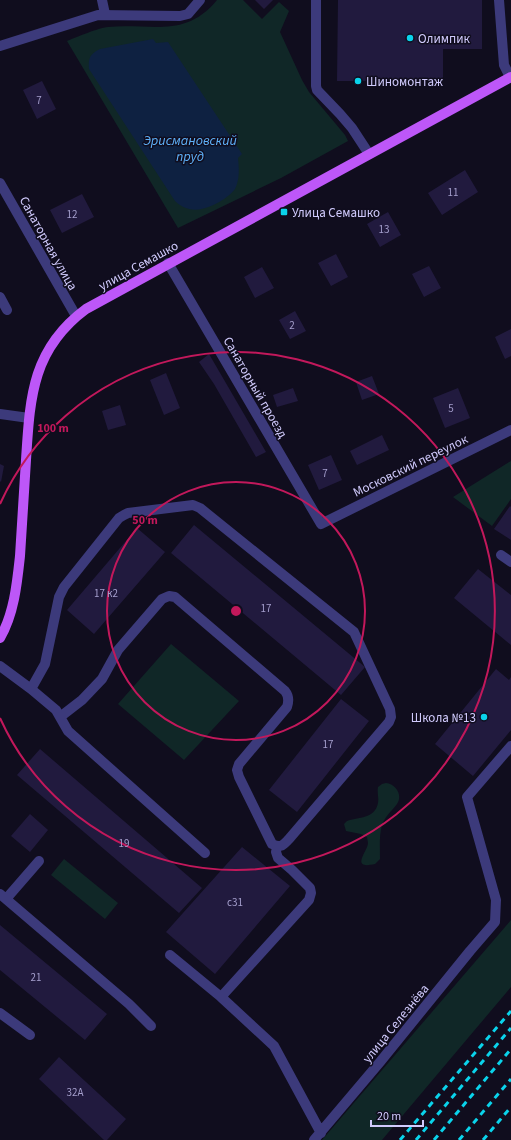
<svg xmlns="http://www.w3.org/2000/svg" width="511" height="1140" font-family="'Source Sans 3',sans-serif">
<rect width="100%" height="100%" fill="#100d1e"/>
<!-- green -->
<path fill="#102727" d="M217 0H243L262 19 279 2 289 11 280 32 302 80 309 92 345 135 348 141 281 178 178 228 67 41C77 37 98 28 108 27 151 23 185 39 217 0Z
M511 461V499L492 526 453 497Z
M171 644 239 701 184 760 118 704Z
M386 783C396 784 403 795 397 804 392 811 385 816 382 825 379 835 380 848 380 859L375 864C349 870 368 851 368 843 368 842 367 838 367 837L361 834 346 831 344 824 347 821C358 817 375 819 378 803 379 798 377 793 378 787L382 784Z
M64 859 118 903 105 919 51 875Z
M511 920V987L382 1140H322Z"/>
<!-- water -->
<path fill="#0e2141" d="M153 39 156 43 168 42 242 154 238 158C239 168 240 179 235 189 232 193 228 196 224 199 208 209 191 216 175 201L89 69C88 58 90 54 100 49Z"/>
<!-- building -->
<path fill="#211a3e" d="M255 0H273L264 9Z
M338 0H482V49H443V81H337Z
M42 81 56 109 37 119 23 90Z
M465 170 478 192 442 215 428 193Z
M82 194 94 217 62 233 50 210Z
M388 212 401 235 380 247 367 224Z
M336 254 348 277 331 286 318 263Z
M429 266 441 288 424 297 412 274Z
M262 267 274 288 255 298 244 277Z
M295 311 306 331 290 339 279 320Z
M511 329V356L505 359 495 337Z
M209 354 266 452 256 457 214 384 199 362Z
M166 373 180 408 164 415 150 380Z
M372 376 379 394 362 400 356 382Z
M293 388 298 401 277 407 273 395Z
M458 388 470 418 445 428 433 398Z
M120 405 126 425 108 430 102 411Z
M382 435 389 450 357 465 350 451Z
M331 455 342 480 319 490 308 465Z
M0 464 4 466 1 482 0 481Z
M510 506 511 507V540L494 529Z
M194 525 365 667 341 695 171 553Z
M137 528 165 552 94 634 67 610Z
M478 569 511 595V645L454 598Z
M496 669 509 680 511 677V730L473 776 435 744Z
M341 699 369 721 297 812 269 790Z
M40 749 202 888 179 913 17 775Z
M30 814 48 830 30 852 11 836Z
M242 847 290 886 215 974 166 932Z
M0 925 107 1014 85 1040 0 970Z
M59 1057 126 1119 107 1140H104L39 1079Z"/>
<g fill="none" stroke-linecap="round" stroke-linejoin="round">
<!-- minor -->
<path stroke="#3c3a7b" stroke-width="10" d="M102 0 105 14
M316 0V86L317 90 340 114 352 128 369 154
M499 0 504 65 510 77
M0 46 98 15 180 16 188 14 200 0
M0 183 76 316
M168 263 321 524 511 430
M0 297 7 310
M0 414 29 418
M501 555 511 562
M0 666 31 689 56 710 68 731 205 853
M31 689 45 664 59 597 64 587 119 518 124 515 128 513 193 505 200 508 354 632 390 709 391 717 389 722 289 839C282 846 281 848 272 844L239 777 237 770 239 764 287 707C289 701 289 696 285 691L175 597 169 596 162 599 118 650 102 679 82 700 60 717
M0 894 129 1004 151 1026
M6 899 39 861
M170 955 221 997 309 900 311 893 310 888 292 870 278 858 276 852 277 846
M221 997 274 1046 321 1133
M0 1013 30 1035
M314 1140 380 1062 470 951 495 922 496 900 467 797 511 746"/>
<!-- major -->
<path stroke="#bd57f8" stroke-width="10" d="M0 638C14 614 17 584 20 556 22 524 24 492 26 460 30 397 32 349 86 309L511 77"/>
<!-- rail -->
<path stroke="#0ad3eb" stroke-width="3" stroke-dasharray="6 5" stroke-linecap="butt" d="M400 1140 511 1011
M416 1140 511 1028
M434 1140 511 1049
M459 1140 511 1079
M483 1140 511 1107"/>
</g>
<!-- distance rings -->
<g fill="none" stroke="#c2185b" stroke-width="2">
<circle cx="236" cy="611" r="129"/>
<path d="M0 504A259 259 0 1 1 0 718"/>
</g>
<!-- markers -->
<g fill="#0ad3eb" stroke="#100d1e" stroke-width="1.5">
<circle cx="410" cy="38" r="4"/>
<circle cx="358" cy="81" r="4"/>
<rect x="280" y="208" width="8" height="8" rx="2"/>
<circle cx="484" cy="717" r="4"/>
</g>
<g text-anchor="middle" stroke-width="3" stroke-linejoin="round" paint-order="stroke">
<!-- number labels -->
<g font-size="11" fill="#a59fcd">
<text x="39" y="104">7</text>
<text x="453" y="196">11</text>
<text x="72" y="218">12</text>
<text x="384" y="233">13</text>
<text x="292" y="329">2</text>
<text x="451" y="412">5</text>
<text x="325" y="477">7</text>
<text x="106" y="597">17 к2</text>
<text x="266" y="612">17</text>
<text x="328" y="748">17</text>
<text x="124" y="847">19</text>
<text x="235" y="906">с31</text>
<text x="36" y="981">21</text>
<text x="75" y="1096">32А</text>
</g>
<!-- poi labels -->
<g font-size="13" fill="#d1cbfd" stroke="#100d1e" text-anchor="start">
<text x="418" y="43">Олимпик</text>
<text x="366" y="86">Шиномонтаж</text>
<text x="292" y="217">Улица Семашко</text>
<text x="476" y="722" text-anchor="end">Школа №13</text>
</g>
<!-- street labels -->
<g font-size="13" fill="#d1cbfd" stroke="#100d1e">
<text transform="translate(49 243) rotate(61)" y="5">Санаторная улица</text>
<text transform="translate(138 265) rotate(-29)" y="5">улица Семашко</text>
<text transform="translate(256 387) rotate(60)" y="5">Санаторный проезд</text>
<text transform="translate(410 465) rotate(-26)" y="5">Московский переулок</text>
<text transform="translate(395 1023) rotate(-51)" y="5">улица Селезнёва</text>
</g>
<!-- water labels -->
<g font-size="14" font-style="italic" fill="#5eb0f8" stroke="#100d1e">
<text x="190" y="145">Эрисмановский<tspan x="190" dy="16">пруд</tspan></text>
</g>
</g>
<circle cx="236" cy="611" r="6" fill="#c2185b" stroke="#100d1e" stroke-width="2"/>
<g font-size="12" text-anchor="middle" font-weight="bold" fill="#c2185b" stroke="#100d1e" stroke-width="3" stroke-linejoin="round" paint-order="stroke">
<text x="53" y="432">100 m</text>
<text x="145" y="524">50 m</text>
</g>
<!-- scale -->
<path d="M371 1120v6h52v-6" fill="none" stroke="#d1cbfd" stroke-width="2"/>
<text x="377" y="1120" font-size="12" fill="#d1cbfd" stroke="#100d1e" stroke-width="3" paint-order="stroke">20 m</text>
</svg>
